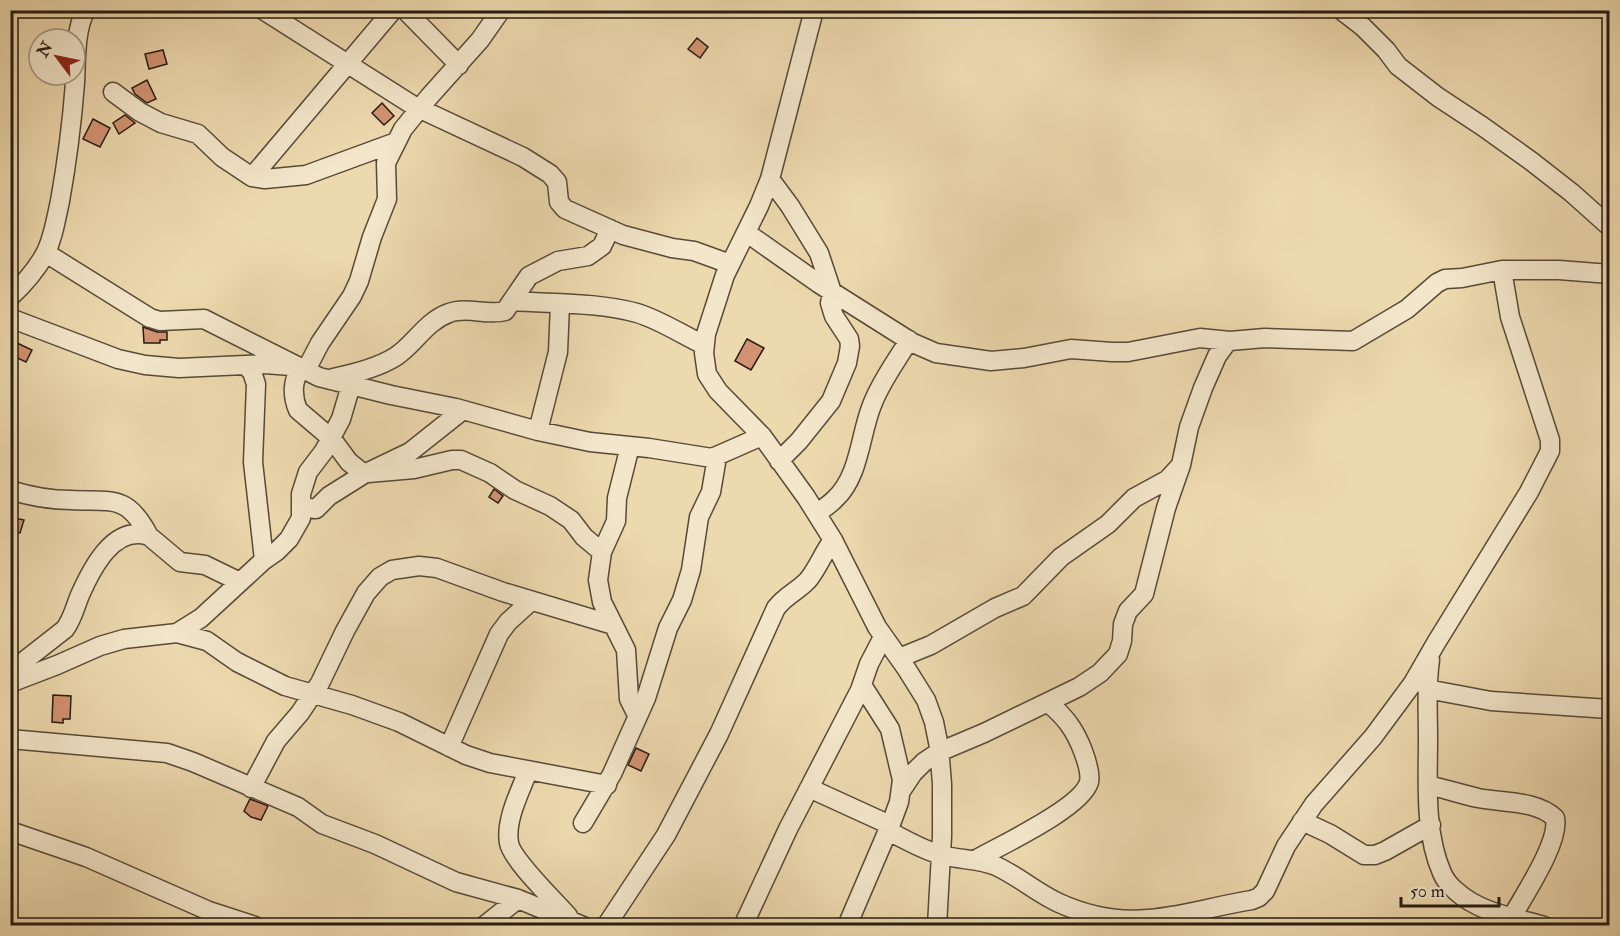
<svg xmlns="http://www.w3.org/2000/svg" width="1620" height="936" font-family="'IM FELL Double Pica',serif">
<rect width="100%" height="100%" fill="#edd9ae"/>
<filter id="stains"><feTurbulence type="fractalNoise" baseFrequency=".00333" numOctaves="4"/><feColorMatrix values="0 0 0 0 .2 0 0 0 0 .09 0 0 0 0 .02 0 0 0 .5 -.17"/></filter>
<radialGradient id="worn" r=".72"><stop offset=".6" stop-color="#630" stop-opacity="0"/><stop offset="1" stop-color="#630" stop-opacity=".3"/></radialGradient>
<!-- building -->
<path fill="#d39372" stroke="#261b12" stroke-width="1.5" d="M697 38 708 47 700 58 688 49Z
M163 50 167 64 149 69 145 54Z
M147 80 156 99 147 103 135 94 132 88Z
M382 103 394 116 384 125 372 113Z
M125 115 135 123 119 134 113 123Z
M93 119 110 128 100 147 83 139Z
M143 327 157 332H167V340H160V343H144Z
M747 339 764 348 751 370 735 361Z
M17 343 32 350 26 362 11 355Z
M494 489 503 496 498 503 489 497Z
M10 517 24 520 20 533 10 531Z
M53 695 71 696 70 719H63V723L52 722Z
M636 748 649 754 641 771 628 765Z
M250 799 268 806 261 820 251 817 244 811Z"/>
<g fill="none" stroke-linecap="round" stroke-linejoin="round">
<defs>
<path id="minor" d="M263 10 414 106 523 157 550 174 557 182 559 202 565 209 623 235 672 248 694 251 730 264
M405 10 459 65
M814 10 770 179 759 206 725 275 706 334 704 353 707 374 718 391 762 436 806 497 833 540 877 627 906 668 926 700 934 722 939 747 942 784V836L937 926
M1341 10 1363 27 1386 50 1398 66 1438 97 1482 126 1531 161 1572 193 1610 227
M113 92 140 112 161 123 198 134 222 157 252 177 265 179 306 175 396 142
M252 177 393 10
M770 179 790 206 819 253 832 292 830 303 834 316 849 339 850 346 847 363 831 401 799 441 779 461
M747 233 818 283 913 343 936 353 991 361 1024 358 1071 349 1112 352H1128L1200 338 1230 341 1265 338 1353 341 1407 309 1437 283 1445 279 1462 278 1502 270H1559L1610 274
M46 253 150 318 160 321 204 319 319 377 391 395 456 408 538 431 590 442 649 448 712 458 762 436
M10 297C23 285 36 270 45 254 53 239 56 219 60 201 67 162 72 122 75 83 76 62 75 28 86 10
M512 301C553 304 597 302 637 313 658 319 683 335 704 345
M10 318 118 359 145 365 179 368 265 364 291 366
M245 365 252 372 256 384 253 462 264 560
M301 369C292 380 292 396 298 410L332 439 349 462 364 474
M306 370 320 343 352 296 359 281 372 237 387 199 386 163 403 129 429 97 480 40 501 10
M333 378C353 374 377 368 395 357 414 345 426 321 449 313 467 306 487 316 505 311L529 276 558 261 588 256 602 246 610 229
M538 431 558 352 560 304
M630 446 617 498 616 521 602 552 598 580 602 602 626 650 629 699 637 715
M368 473 414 469 452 460H461L490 473 515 490 550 506 571 520 584 537 602 552
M10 490C29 496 51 500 71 500 113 502 127 494 149 536
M302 507 316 509 329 496 364 474 410 452 463 410
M817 513C823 509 830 504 835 499 860 476 860 434 872 405 881 381 896 362 909 340
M177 633 207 641 237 662 285 686 352 705 399 722 466 755 490 763 607 785
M899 658 931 645 995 608 1023 596 1061 557 1108 524 1134 498 1167 480 1179 467
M1430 660C1426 686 1428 711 1428 738 1428 781 1424 832 1442 873 1445 880 1450 886 1456 891 1480 913 1513 917 1544 926
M10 672 65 629C73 618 75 607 80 595 92 568 114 524 149 536L180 562 205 565 240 582
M10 683 57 665 100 646 124 639 177 633 201 618 264 560 277 551 289 539 301 518V494L308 472 324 451 341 419 351 385
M1427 689 1491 701 1609 709
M10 739 167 753 193 762 298 807 322 824 375 844 456 882 518 899 583 926
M449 747 499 634 508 622 531 601
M528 771C520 792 505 820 509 843 512 860 555 901 568 916
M1428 785C1445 789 1461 794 1478 798 1503 803 1536 800 1555 818 1560 842 1524 895 1512 917
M251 788 276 741 300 713 320 683 345 631 366 593 380 577 392 570 419 566 437 568 503 592 613 625
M809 788 890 825
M901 791 913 773 924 762 939 752 984 733 1079 687 1100 673 1118 654 1122 641 1123 624 1128 611 1144 594 1166 508 1181 465 1189 427 1203 388 1217 356 1228 341
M1302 821 1330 834 1364 855H1375L1385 851 1431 825
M583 823 612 774 646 698 668 628 682 600 691 570 699 517 711 492 717 457
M10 831 86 857 209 911 255 926
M888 831C905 839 924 851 942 855 960 860 979 859 996 866 1018 876 1037 893 1059 903 1132 936 1179 912 1252 900L1259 897 1265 891 1286 846 1314 804 1373 737 1413 683 1436 643 1529 492 1550 451V440L1510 317 1502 270
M975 860C999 846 1082 808 1089 782 1091 773 1086 759 1083 751 1075 730 1065 716 1048 703
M484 926 518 899
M606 926 666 835 719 734 776 608C786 595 798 591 808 580 818 568 823 553 833 540
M743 926 788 829 860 690 869 664 883 637
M847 926 892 821 899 802 902 780 890 729 862 685"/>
</defs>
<!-- minor casing -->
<use href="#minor" stroke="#584a39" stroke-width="21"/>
<!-- minor -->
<use href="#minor" stroke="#f3e6ca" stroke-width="18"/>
</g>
<!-- margin -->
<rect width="1620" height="936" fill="none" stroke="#edd9ae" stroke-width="36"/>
<rect x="12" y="12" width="1596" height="912" fill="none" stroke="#261b12" stroke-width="3"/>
<rect x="18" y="18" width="1584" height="900" fill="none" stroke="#261b12" stroke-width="1.5"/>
<!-- north arrow -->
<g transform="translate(57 57) rotate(302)"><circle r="28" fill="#f3e6ca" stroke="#a19580" stroke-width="1.5"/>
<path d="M0-4.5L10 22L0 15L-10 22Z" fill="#8f2418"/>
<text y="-9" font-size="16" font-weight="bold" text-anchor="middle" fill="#261b12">N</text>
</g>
<!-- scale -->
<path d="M1401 897v9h98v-9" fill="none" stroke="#261b12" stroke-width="3"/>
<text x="1410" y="897" font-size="18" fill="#261b12" stroke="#f3e6ca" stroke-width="4.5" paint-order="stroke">50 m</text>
<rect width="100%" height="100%" filter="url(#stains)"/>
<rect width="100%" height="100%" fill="url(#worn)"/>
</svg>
